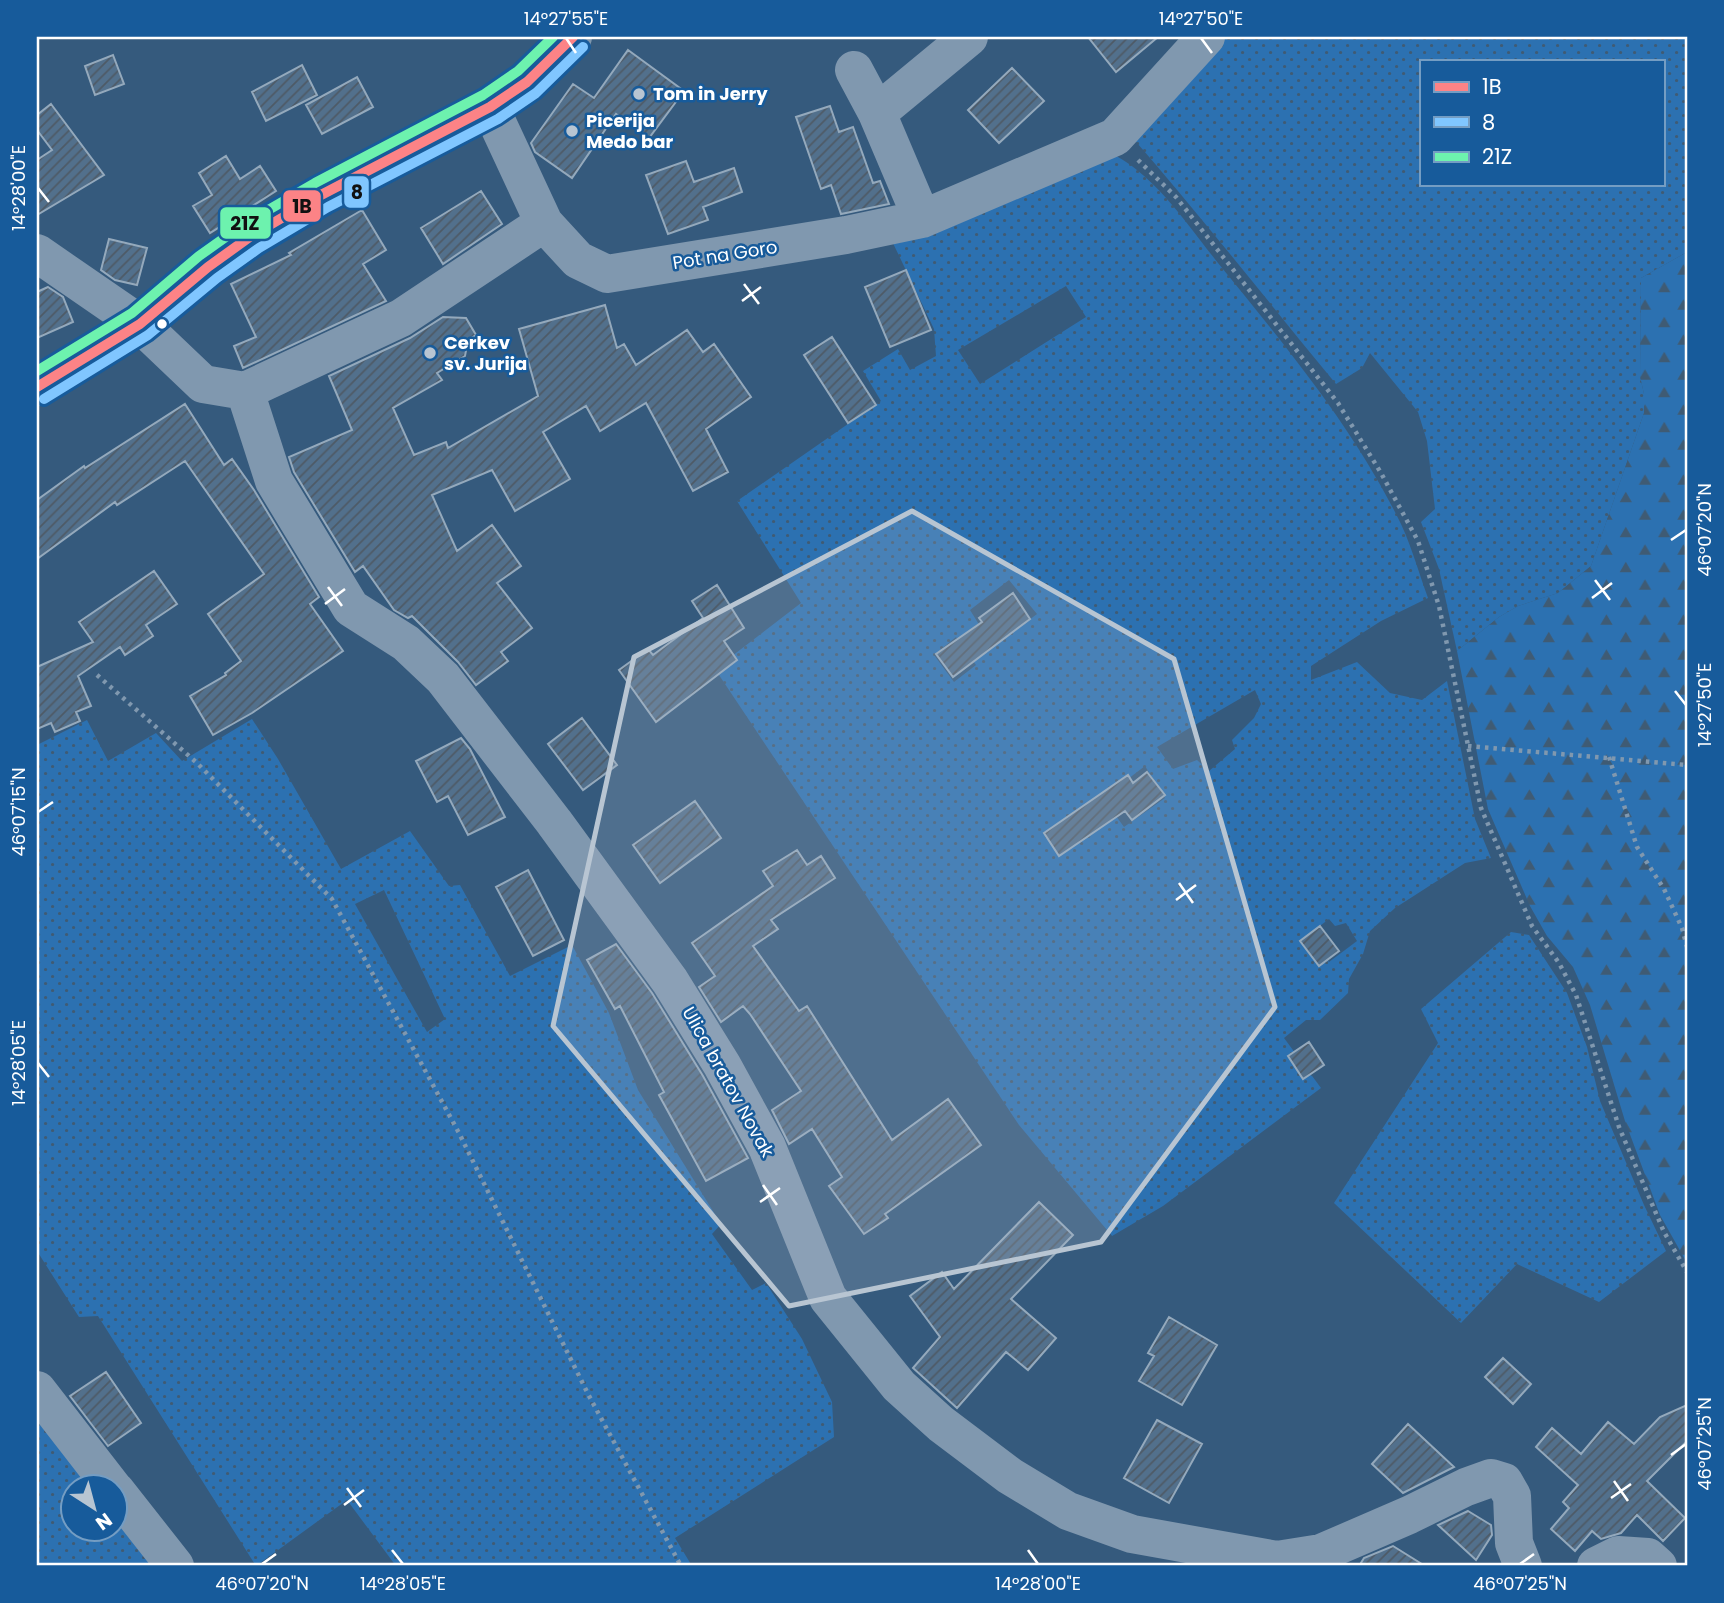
<svg xmlns="http://www.w3.org/2000/svg" width="1724" height="1603" font-family="Poppins,sans-serif">
<defs>
<pattern id="grass-dots" width="8" height="8" patternUnits="userSpaceOnUse" patternTransform="scale(1.75)"><rect width="8" height="8" fill="#2c71b1"/><path d="M2 2h.1M6 6h.1" fill="none" stroke="#3f5b74" stroke-width="1.8" stroke-linecap="round"/></pattern>
<pattern id="forest-firs" width="22" height="20" patternUnits="userSpaceOnUse" patternTransform="scale(1.75)"><rect width="22" height="20" fill="#2c71b1"/><path d="M5 1l3.5 6h-7zM16 11l3.5 6h-7z" fill="#3f5b74"/></pattern>
<pattern id="building-hatch" width="6" height="6" patternUnits="userSpaceOnUse" patternTransform="scale(1.75)"><rect width="6" height="6" fill="#52708c"/><path d="M-1 1l2-2M0 6l6-6M5 7l2-2" fill="none" stroke="#4e5a66"/></pattern>
</defs>
<rect width="100%" height="100%" fill="#355a7d"/>
<!-- grass -->
<path fill="url(#grass-dots)" fill-rule="evenodd" d="M1219 37H1687V252L1641 278 1640 376 1644 394V413L1591 566 1558 593 1518 606 1499 617 1457 651 1439 569 1421 522 1435 509 1427 441 1418 412 1370 353 1362 368 1336 384C1265 298 1197 211 1124 128ZM1421 61H1663V184H1421Z
M1107 151C1154 173 1186 223 1218 263 1283 343 1349 422 1396 514 1410 540 1418 571 1428 598L1381 621 1311 666V680L1357 662 1390 693 1422 700 1447 681 1475 819 1491 858 1465 863 1395 908 1370 931 1363 954 1349 979 1348 993 1320 1020H1306L1284 1038 1321 1088 1163 1206 1112 1236 1019 1125 715 669 801 603 737 501 881 401 863 371 898 349 910 370 936 356 934 329 892 241ZM1066 286 1086 317 980 384 958 350ZM1009 580 1037 614 993 647 970 610ZM956 637 976 665 954 682 934 655ZM1255 690 1261 704 1254 718 1232 740 1235 749 1209 771 1197 760 1173 769 1157 747ZM1145 766 1165 798 1124 827 1103 798ZM1329 919 1335 926 1346 923 1357 941 1329 962 1308 935Z
M252 719 278 759 341 869 410 831 449 886 460 885 510 976 572 945 609 1013 638 1090 721 1224 712 1234 752 1290 766 1283 802 1339 832 1402 834 1437 675 1538 692 1566H396L347 1500 256 1566 98 1316 79 1317 37 1251V745L87 720 108 761 156 733 182 761ZM384 890 445 1019 427 1032 355 904Z
M1511 932 1529 935 1567 993 1587 1047 1600 1101 1644 1205 1666 1251 1599 1302 1517 1264 1461 1323 1334 1203 1438 1043 1421 1009Z
M37 1407 101 1487 74 1488V1530H116V1506L164 1566H37Z"/>
<!-- forest -->
<path fill="url(#forest-firs)" d="M1687 252V1263L1660 1215 1625 1121 1590 1005 1573 967 1547 936 1530 906 1488 809 1457 651 1499 617 1518 606 1558 593 1591 566 1644 413V394L1640 376 1641 278Z"/>
<!-- building -->
<path fill="url(#building-hatch)" stroke="#94a9bc" stroke-width="2" d="M1088 37H1158L1116 72Z
M628 50 684 91 649 138 616 114 572 178 535 152 531 143 573 84 594 98Z
M113 55 124 84 95 95 85 66Z
M302 65 317 95 266 121 252 92Z
M1012 68 1044 101 999 143 968 110Z
M357 77 373 107 322 134 306 105Z
M51 104 104 175 37 215V160L52 150 37 130V115Z
M830 106 839 132 853 127 873 183 880 181 889 204 841 214 831 185 821 189 796 117Z
M226 156 240 179 260 166 276 191 210 233 193 206 212 195 199 173Z
M686 161 694 182 734 168 742 192 703 207 708 220 668 234 646 175Z
M481 191 502 224 443 264 421 228Z
M362 210 386 250 363 264 386 301 243 368 234 346 256 337 231 284 291 255 289 253Z
M109 239 147 248 137 285 115 280 101 270Z
M906 270 931 330 890 347 865 287Z
M48 287 63 297 73 322 37 338V292Z
M605 305 617 348 624 344 636 365 687 330 703 352 714 344 751 397 706 429 728 472 693 491 646 403 600 431 586 406 543 432 570 479 515 511 492 470 432 495 457 551 492 525 521 566 497 583 532 628 501 652 508 661 476 685 458 662 412 616 408 618 394 610 363 566 355 572 294 472 289 457 352 430 329 376 410 338 443 317 466 318 476 335 468 340 465 356 437 373 442 380 393 408 414 455 446 442 448 448 538 396 519 329Z
M832 337 876 405 848 423 804 355Z
M185 404 224 465 232 459 254 490 319 597 310 604 343 651 252 713 213 735 190 696 226 675 225 673 241 661 208 614 264 574 185 461 117 505 115 502 37 559V500L84 466 85 468Z
M154 571 177 604 146 625 153 636 125 655 120 647 78 676 91 706 76 712 80 721 55 732 51 723 37 729V667L93 642 79 622Z
M717 585 744 628 724 641 737 660 656 722 619 670 648 649 653 655 703 618 692 601Z
M1013 593 1030 619 953 677 936 654 982 622 979 618Z
M582 718 617 765 583 790 548 744Z
M461 738 470 749 505 817 468 835 448 796 437 802 416 761Z
M1147 772 1165 795 1132 820 1125 811 1059 856 1044 833 1128 775 1133 783Z
M695 801 721 838 660 883 633 845Z
M797 850 807 865 821 856 835 878 771 920 778 929 753 946 799 1011 807 1006 892 1140 948 1099 981 1145 885 1214 888 1218 864 1234 829 1186 842 1177 812 1129 789 1144 772 1110 801 1091 750 1014 743 1006 721 1022 699 987 715 976 692 943 773 886 763 871Z
M528 870 564 940 533 956 496 887Z
M1320 926 1339 951 1319 966 1300 941Z
M616 944 652 993 703 1076 748 1158 706 1181 659 1095 664 1092 620 1006 615 1009 587 960Z
M1309 1042 1324 1065 1303 1079 1288 1056Z
M1039 1202 1073 1235 1011 1299 1056 1338 1028 1370 1006 1352 957 1408 913 1368 940 1337 910 1296 942 1272 954 1289Z
M1169 1317 1217 1345 1182 1405 1139 1381 1154 1356 1148 1353Z
M1503 1358 1531 1384 1513 1404 1485 1377Z
M106 1372 141 1423 108 1446 70 1396Z
M1687 1405V1441L1647 1481 1685 1518 1663 1541 1637 1515 1621 1533 1601 1539 1592 1531 1575 1551 1551 1529 1569 1508 1563 1502 1578 1485 1536 1447 1552 1428 1581 1454 1608 1422 1634 1444 1660 1417Z
M1157 1420 1202 1444 1169 1503 1124 1478Z
M1408 1424 1454 1467 1403 1493 1372 1464Z
M1468 1511 1491 1525 1492 1535 1476 1560 1438 1525Z
M1393 1546 1425 1566H1359L1364 1558Z"/>
<g fill="none" stroke-linecap="round" stroke-linejoin="round">
<!-- path -->
<path stroke="#8098af" stroke-width="4.5" stroke-dasharray="3.5 5" stroke-linecap="butt" d="M1138 160 1176 197 1338 403 1381 473 1418 541 1439 606 1481 808 1532 926 1559 963 1576 995 1619 1127 1664 1232 1687 1272
M97 675 197 763 332 899 459 1133 588 1394 681 1566
M1468 746 1687 765
M1609 757 1637 847 1664 889 1682 928 1687 947"/>
<!-- minor -->
<path stroke="#8098af" stroke-width="38" d="M854 70 877 113 922 219
M490 107 544 223 578 260 607 274 846 235 922 219 1115 137 1206 37
M877 113 969 37
M37 253 140 324 203 384 245 391 274 481 351 608 406 643 443 678 554 822 670 981 722 1065 767 1147 828 1298 899 1386 941 1424 1010 1476 1068 1511 1132 1534 1277 1560 1321 1553 1409 1515 1466 1487 1491 1478 1504 1482 1512 1496 1514 1543 1523 1566
M245 391 401 318 544 223
M37 1390 113 1488
M116 1491 175 1566
M1596 1566 1618 1555 1648 1557 1658 1566"/>
<!-- major -->
<path stroke="#7e96ad" stroke-width="38" d="M37 387 140 324 208 267 251 236 321 195 490 107 527 82 573 37"/>
<defs>
<path id="bus-1" d="M37 387 140 324 208 267 251 236 321 195 490 107 527 82 573 37"/>
<path id="bus-2" d="M44 399 148 335 217 278 259 248 328 207 498 119 536 93 583 47"/>
<path id="bus-3" d="M37 371 132 313 199 256 244 224 315 183 483 95 518 71 553 37"/>
</defs>
<!-- bus-1 casing -->
<use href="#bus-1" stroke="#175b9b" stroke-width="16"/>
<!-- bus-2 casing -->
<use href="#bus-2" stroke="#175b9b" stroke-width="16"/>
<!-- bus-3 casing -->
<use href="#bus-3" stroke="#175b9b" stroke-width="16"/>
<!-- bus-1 -->
<use href="#bus-1" stroke="#fc8386" stroke-width="10"/>
<!-- bus-2 -->
<use href="#bus-2" stroke="#80c6ff" stroke-width="10"/>
<!-- bus-3 -->
<use href="#bus-3" stroke="#6df2ae" stroke-width="10"/>
</g>
<!-- marked area -->
<path fill="#b8c5d2" fill-opacity="0.2" stroke="#b8c5d2" stroke-width="5" stroke-linejoin="round" d="M912 511 1174 659 1275 1007 1101 1242 789 1306 553 1026 634 657Z"/>
<!-- ticks -->
<path fill="none" stroke="#fff" stroke-width="2.5" d="M566 38 576 53M1201 38 1212 53M38 188 49 202M744 284 759 304M742 301 761 287M1671 540 1686 530M1595 580 1610 600M328 587 342 606M1592 598 1612 583M325 604 345 589M1675 691 1686 705M38 812 53 802M1179 883 1193 903M1176 900 1196 885M38 1063 49 1077M763 1185 777 1205M760 1202 780 1188M1671 1455 1686 1444M1614 1481 1628 1501M347 1488 361 1507M1611 1498 1631 1484M344 1505 364 1490M392 1550 403 1564M1028 1550 1038 1564M262 1564 276 1554M1520 1564 1534 1554"/>
<!-- markers -->
<g fill="#b8c5d2" stroke="#175b9b" stroke-width="2.5">
<circle cx="639" cy="94" r="7"/>
<circle cx="572" cy="131" r="7"/>
<circle cx="430" cy="353" r="7"/>
</g>
<circle fill="#fff" stroke="#175b9b" stroke-width="2.5" cx="162" cy="324" r="6"/>
<g text-anchor="middle" stroke-width="5" stroke-linejoin="round" paint-order="stroke">
<!-- poi labels -->
<g font-size="18" font-weight="bold" fill="#fff" stroke="#175b9b" text-anchor="start">
<text x="653" y="100">Tom in Jerry</text>
<text x="586" y="127">Picerija<tspan x="586" dy="21">Medo bar</tspan></text>
<text x="444" y="349">Cerkev<tspan x="444" dy="21">sv. Jurija</tspan></text>
</g>
<!-- street labels -->
<g font-size="18" fill="#fff" stroke="#175b9b">
<text transform="translate(725 255) rotate(-9)" y="6">Pot na Goro</text>
<text transform="translate(728 1082) rotate(61)" y="6">Ulica bratov Novak</text>
</g>
</g>
<g stroke="#175b9b" stroke-width="2.5">
<rect x="343" y="175" width="27" height="34" rx="7" fill="#80c6ff"/>
<rect x="282" y="189" width="40" height="34" rx="7" fill="#fc8386"/>
<rect x="219" y="206" width="53" height="34" rx="7" fill="#6df2ae"/>
</g>
<g font-size="19" text-anchor="middle" font-weight="bold" fill="#111">
<text x="357" y="199">8</text>
<text x="302" y="213">1B</text>
<text x="245" y="230">21Z</text>
</g>
<!-- border -->
<rect width="1724" height="1603" fill="none" stroke="#175b9b" stroke-width="77"/>
<!-- legend -->
<rect x="1420" y="60" width="245" height="126" fill="#175b9b" stroke="#749dc3" stroke-width="2"/>
<rect x="1434" y="82" width="35" height="10" fill="#fc8386" stroke="#749dc3" stroke-width="2"/>
<text x="1482" y="94" font-size="21" fill="#ffffff">1B</text>
<rect x="1434" y="117" width="35" height="10" fill="#80c6ff" stroke="#749dc3" stroke-width="2"/>
<text x="1482" y="130" font-size="21" fill="#ffffff">8</text>
<rect x="1434" y="152" width="35" height="10" fill="#6df2ae" stroke="#749dc3" stroke-width="2"/>
<text x="1482" y="164" font-size="21" fill="#ffffff">21Z</text>
<!-- north arrow -->
<g transform="translate(94 1508) rotate(144)"><circle r="33" fill="#175b9b" stroke="#749dc3" stroke-width="2"/>
<path d="M0-5L12 26L0 18L-12 26Z" fill="#b8c5d2"/>
<text y="-10" font-size="19" font-weight="bold" text-anchor="middle" fill="#ffffff">N</text>
</g>
<rect x="38" y="38" width="1648" height="1526" fill="none" stroke="#fff" stroke-width="2.5"/>
<g font-size="18" text-anchor="middle" fill="#fff">
<text x="566" y="25">14°27'55"E</text>
<text x="1201" y="25">14°27'50"E</text>
<text transform="translate(19 188) rotate(-90)" y="6">14°28'00"E</text>
<text transform="translate(1705 530) rotate(-90)" y="6">46°07'20"N</text>
<text transform="translate(1705 705) rotate(-90)" y="6">14°27'50"E</text>
<text transform="translate(19 812) rotate(-90)" y="6">46°07'15"N</text>
<text transform="translate(19 1063) rotate(-90)" y="6">14°28'05"E</text>
<text transform="translate(1705 1444) rotate(-90)" y="6">46°07'25"N</text>
<text x="262" y="1590">46°07'20"N</text>
<text x="403" y="1590">14°28'05"E</text>
<text x="1038" y="1590">14°28'00"E</text>
<text x="1520" y="1590">46°07'25"N</text>
</g>
</svg>
